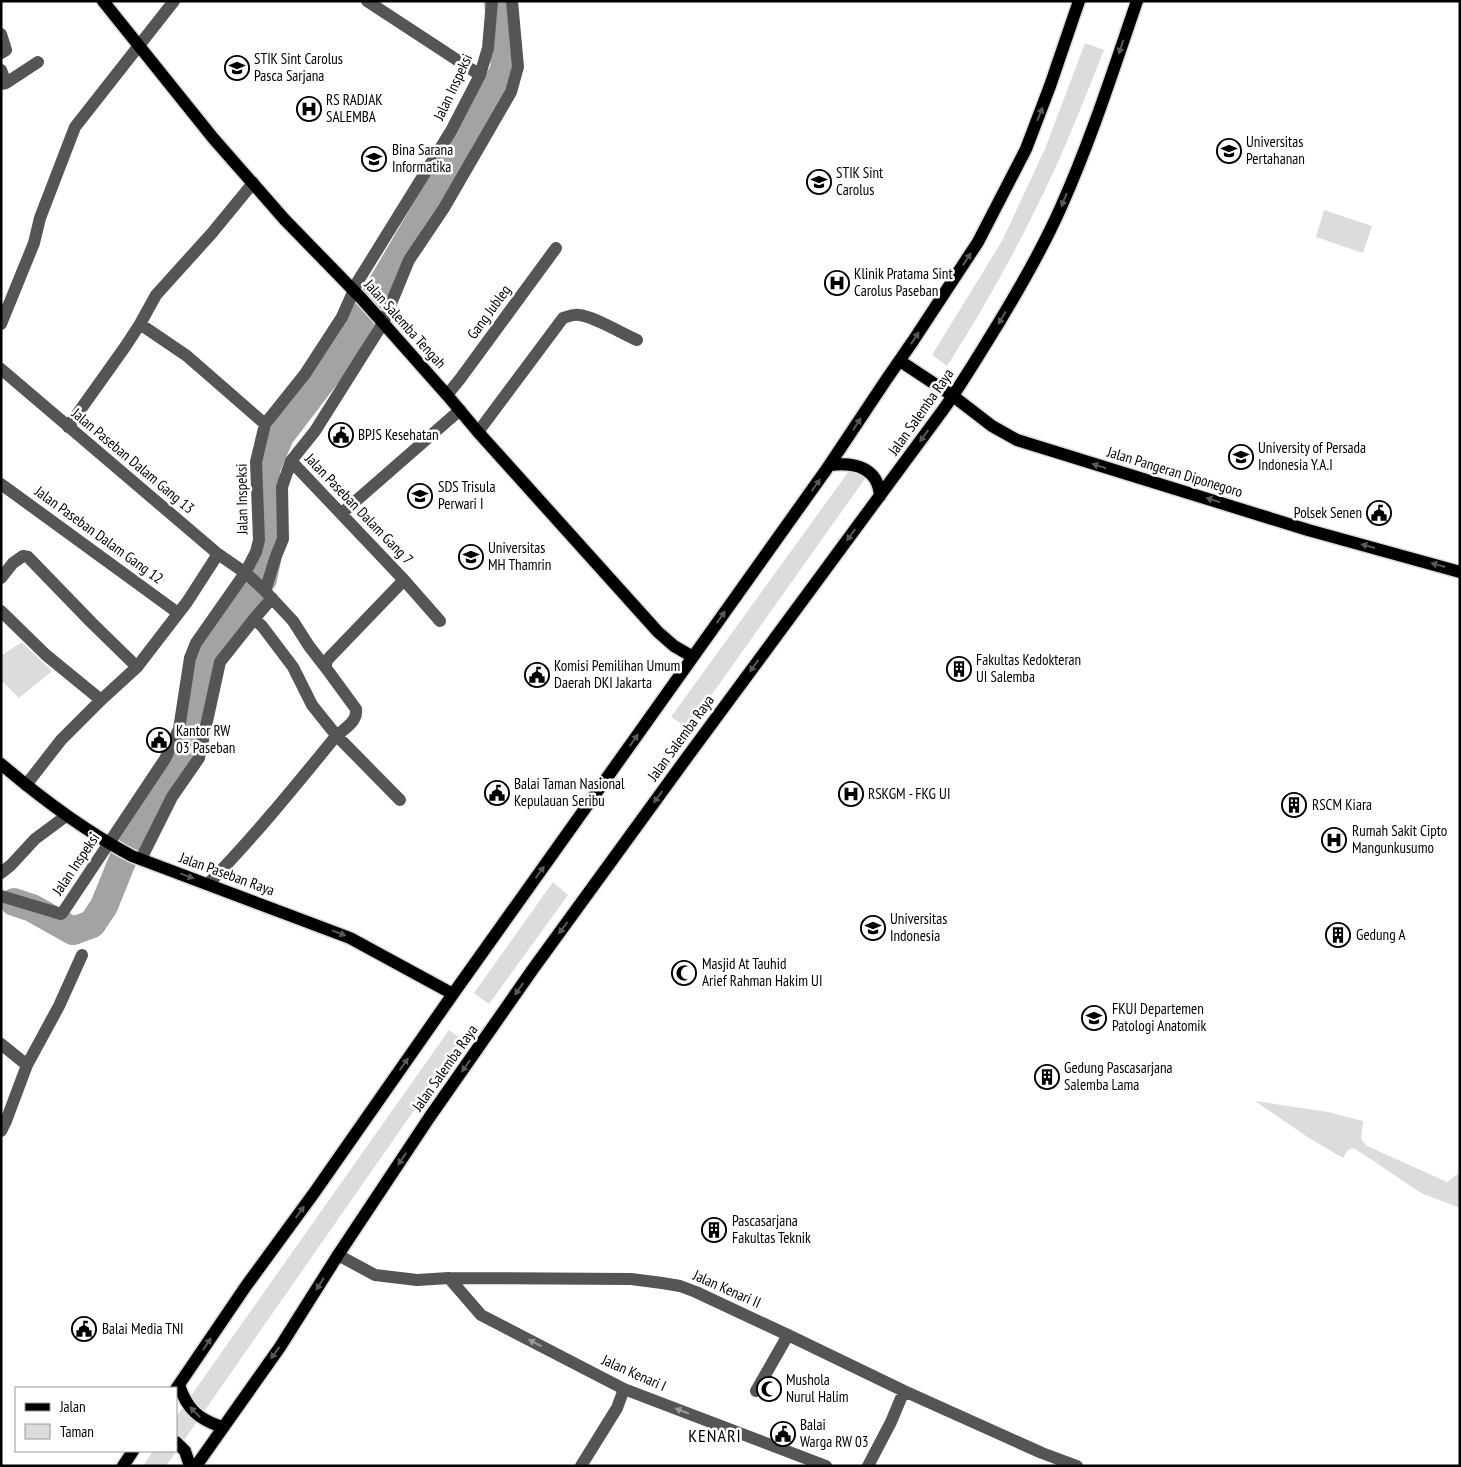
<svg xmlns="http://www.w3.org/2000/svg" width="1461" height="1467" font-family="'PT Sans Narrow',sans-serif">
<rect width="100%" height="100%" fill="#fff"/>
<!-- green -->
<path fill="#dcdcdc" d="M1085 43 1104 50C1085 97 1067 145 1045 190 1016 251 983 310 947 366L932 355 1002 241 1045 149Z
M1324 210 1372 226 1363 253 1316 237Z
M854 464 869 473 688 728 671 717Z
M22 642 52 671 19 698 1 680V656Z
M553 882 568 895 489 1004 474 993Z
M449 1030 463 1040 166 1466H143L153 1451H176V1417Z
M1255 1101 1328 1112 1363 1121 1361 1139 1367 1146 1447 1182 1460 1172V1208L1421 1193 1354 1148 1348 1150 1343 1158 1309 1138Z"/>
<g fill="none" stroke-linecap="round" stroke-linejoin="round">
<!-- river -->
<path stroke="#a3a3a3" stroke-width="28" d="M14 902 32 908 73 931 92 924 104 906 140 817 186 747 205 649 263 579 270 545 266 469 280 436 335 364 481 116 505 68 498 1"/>
<defs>
<path id="major" d="M103 1 213 138 285 220 361 298 447 395 478 432 658 632 674 646 693 657
M900 361 953 396 992 426 1017 440 1308 530 1460 572
M830 465C854 462 878 467 880 496
M1 764C42 799 85 831 132 856L350 938 453 994
M179 1385C187 1409 198 1419 222 1427
M176 1389 246 1286 314 1193 453 994 826 470 886 380 913 341 978 242 1026 149 1050 86 1079 1
M176 1442 185 1451 190 1466
M123 1466 133 1451
M196 1466 280 1347 338 1255 429 1118 533 969 685 760 943 410C963 382 980 353 998 324 1021 286 1043 248 1061 207 1091 140 1113 71 1137 1"/>
</defs>
<!-- major casing -->
<use href="#major" stroke="#dbdbdb" stroke-width="15"/>
<!-- minor -->
<path stroke="#555" stroke-width="12" d="M367 1 480 75
M1 34 6 50 1 53
M1 70 6 83
M1 84 6 83 38 62
M1 324 34 243 40 218 75 127 174 1
M140 324 187 356 265 424
M1 369 218 554 247 574 265 591 293 621 309 646 326 668
M447 395 460 379 556 248
M68 427 125 347 140 324 156 295 212 233 253 183
M478 432 563 318C569 316 573 314 579 315 593 316 623 334 637 340
M291 461 404 580 440 621
M1 484 178 613
M342 513 460 410
M1 578 13 563 23 556 28 557 91 622 137 667
M265 591 276 556 283 539 282 487 291 461 315 431 383 323 409 260 444 208 511 92 518 67 512 1
M1 611 46 655 101 700
M254 619 262 626 293 667 312 705 336 735 400 800
M26 785 61 740 101 700 137 667 187 602 218 554
M141 859 172 797 199 758 220 662 254 619 272 598
M1 873 11 865 35 839 66 816
M208 884C252 839 292 790 332 741 340 730 358 724 356 709L326 668V663L328 659 404 580
M1 896 61 914 63 912 165 759 179 729 190 658 196 643 245 573 256 552 259 540 256 462 265 424 305 374 342 317 358 281 451 131 480 75 488 48 492 1
M1 1044 27 1065
M1 1131 6 1121 27 1065 59 1006 82 955
M338 1255 375 1275 417 1280 449 1278 631 1279 662 1283 680 1286 696 1292 788 1335 904 1391 1042 1453 1077 1466
M449 1278 481 1315 624 1389 826 1466
M756 1391 788 1335
M581 1466 617 1408 624 1389
M868 1466 891 1422 904 1391"/>
<!-- major -->
<use href="#major" stroke="#000" stroke-width="12"/>
</g>
<!-- one-way arrows -->
<defs><path id="oneway-solid" d="M-6-.8H1V-3.2L6.5 0L1 3.2V.8H-6Z" transform="scale(1.25)"/></defs>
<g fill="#595959">
<use href="#oneway-solid" transform="translate(1121 47) rotate(108)"/>
<use href="#oneway-solid" transform="translate(1040 114) rotate(-68)"/>
<use href="#oneway-solid" transform="translate(1064 200) rotate(112)"/>
<use href="#oneway-solid" transform="translate(967 259) rotate(-57)"/>
<use href="#oneway-solid" transform="translate(1002 318) rotate(121)"/>
<use href="#oneway-solid" transform="translate(915 338) rotate(-57)"/>
<use href="#oneway-solid" transform="translate(857 424) rotate(-57)"/>
<use href="#oneway-solid" transform="translate(924 436) rotate(126)"/>
<use href="#oneway-solid" transform="translate(1099 466) rotate(-163)"/>
<use href="#oneway-solid" transform="translate(816 485) rotate(-54)"/>
<use href="#oneway-solid" transform="translate(1213 500) rotate(-163)"/>
<use href="#oneway-solid" transform="translate(851 535) rotate(126)"/>
<use href="#oneway-solid" transform="translate(1368 546) rotate(-165)"/>
<use href="#oneway-solid" transform="translate(1438 565) rotate(-164)"/>
<use href="#oneway-solid" transform="translate(721 617) rotate(-55)"/>
<use href="#oneway-solid" transform="translate(754 666) rotate(126)"/>
<use href="#oneway-solid" transform="translate(634 740) rotate(-55)"/>
<use href="#oneway-solid" transform="translate(658 797) rotate(126)"/>
<use href="#oneway-solid" transform="translate(540 872) rotate(-54)"/>
<use href="#oneway-solid" transform="translate(187 876) rotate(20)"/>
<use href="#oneway-solid" transform="translate(563 928) rotate(126)"/>
<use href="#oneway-solid" transform="translate(339 933) rotate(21)"/>
<use href="#oneway-solid" transform="translate(519 989) rotate(125)"/>
<use href="#oneway-solid" transform="translate(404 1064) rotate(-55)"/>
<use href="#oneway-solid" transform="translate(466 1066) rotate(125)"/>
<use href="#oneway-solid" transform="translate(402 1159) rotate(124)"/>
<use href="#oneway-solid" transform="translate(300 1212) rotate(-54)"/>
<use href="#oneway-solid" transform="translate(320 1284) rotate(122)"/>
<use href="#oneway-solid" transform="translate(207 1344) rotate(-56)"/>
<use href="#oneway-solid" transform="translate(275 1353) rotate(126)"/>
<use href="#oneway-solid" transform="translate(195 1412) rotate(-134)"/>
</g>
<g fill="#999">
<use href="#oneway-solid" transform="translate(535 1343) rotate(-153)"/>
<use href="#oneway-solid" transform="translate(682 1411) rotate(-159)"/>
</g>
<!-- icons -->
<defs>
<symbol id="university-ring" viewBox="-11 -11 22 22"><circle r="9.5" fill="#fff" stroke="#000" stroke-width="1.5"/><path d="M0-5L7-2L0 1L-7-2ZM-4 1L0 2.5L4 1V4Q0 6-4 4Z" fill="#000"/></symbol>
<symbol id="hospital-ring" viewBox="-11 -11 22 22"><circle r="9.5" fill="#fff" stroke="#000" stroke-width="1.5"/><path d="M-5-5h3v3.5h4V-5h3V5h-3V1.5h-4V5h-3Z" fill="#000"/></symbol>
<symbol id="civic-ring" viewBox="-11 -11 22 22"><circle r="9.5" fill="#fff" stroke="#000" stroke-width="1.5"/><path d="M-.6-6.5H3V-4.5H.6V-3L4-1V1h2V6H-6V1h2V-1L-.6-3ZM-1.2 2.5V6h2.4V2.5Z" fill="#000"/></symbol>
<symbol id="school-ring" viewBox="-11 -11 22 22"><circle r="9.5" fill="#fff" stroke="#000" stroke-width="1.5"/><path d="M0-5L7-2L0 1L-7-2ZM-4 1L0 2.5L4 1V4Q0 6-4 4Z" fill="#000"/></symbol>
<symbol id="building-ring" viewBox="-11 -11 22 22"><circle r="9.5" fill="#fff" stroke="#000" stroke-width="1.5"/><path d="M-4-6H4V6H1V3H-1V6H-4ZM-2.5-4.3h1.7v1.8h-1.7ZM.8-4.3h1.7v1.8H.8ZM-2.5-1h1.7V.8h-1.7ZM.8-1h1.7V.8H.8Z" fill="#000"/></symbol>
<symbol id="mosque-ring" viewBox="-11 -11 22 22"><circle r="9.5" fill="#fff" stroke="#000" stroke-width="1.5"/><path d="M3.5-4.9A6 6 0 1 0 3.5 4.9A5 5 0 1 1 3.5-4.9Z" fill="#000"/></symbol>
</defs>
<g fill-rule="evenodd">
<use href="#university-ring" x="223" y="54" width="28" height="28"/>
<use href="#hospital-ring" x="295" y="95" width="28" height="28"/>
<use href="#university-ring" x="1215" y="137" width="28" height="28"/>
<use href="#university-ring" x="360" y="145" width="28" height="28"/>
<use href="#university-ring" x="805" y="168" width="28" height="28"/>
<use href="#hospital-ring" x="823" y="269" width="28" height="28"/>
<use href="#civic-ring" x="327" y="421" width="28" height="28"/>
<use href="#university-ring" x="1227" y="443" width="28" height="28"/>
<use href="#school-ring" x="406" y="482" width="28" height="28"/>
<use href="#civic-ring" x="1365" y="499" width="28" height="28"/>
<use href="#university-ring" x="457" y="543" width="28" height="28"/>
<use href="#building-ring" x="945" y="655" width="28" height="28"/>
<use href="#civic-ring" x="523" y="661" width="28" height="28"/>
<use href="#civic-ring" x="145" y="726" width="28" height="28"/>
<use href="#civic-ring" x="483" y="779" width="28" height="28"/>
<use href="#hospital-ring" x="837" y="780" width="28" height="28"/>
<use href="#building-ring" x="1280" y="791" width="28" height="28"/>
<use href="#hospital-ring" x="1320" y="826" width="28" height="28"/>
<use href="#university-ring" x="859" y="914" width="28" height="28"/>
<use href="#building-ring" x="1324" y="921" width="28" height="28"/>
<use href="#mosque-ring" x="670" y="959" width="28" height="28"/>
<use href="#university-ring" x="1080" y="1004" width="28" height="28"/>
<use href="#building-ring" x="1033" y="1063" width="28" height="28"/>
<use href="#building-ring" x="700" y="1216" width="28" height="28"/>
<use href="#civic-ring" x="70" y="1315" width="28" height="28"/>
<use href="#mosque-ring" x="755" y="1375" width="28" height="28"/>
<use href="#civic-ring" x="769" y="1420" width="28" height="28"/>
</g>
<g text-anchor="middle" stroke-width="5" stroke-linejoin="round" paint-order="stroke">
<!-- poi labels -->
<g font-size="15" fill="#000" stroke="#fff" text-anchor="start">
<text x="254" y="64">STIK Sint Carolus<tspan x="254" dy="17">Pasca Sarjana</tspan></text>
<text x="326" y="105">RS RADJAK<tspan x="326" dy="17">SALEMBA</tspan></text>
<text x="1246" y="147">Universitas<tspan x="1246" dy="17">Pertahanan</tspan></text>
<text x="392" y="155">Bina Sarana<tspan x="392" dy="17">Informatika</tspan></text>
<text x="836" y="178">STIK Sint<tspan x="836" dy="17">Carolus</tspan></text>
<text x="854" y="279">Klinik Pratama Sint<tspan x="854" dy="17">Carolus Paseban</tspan></text>
<text x="358" y="440">BPJS Kesehatan</text>
<text x="1258" y="453">University of Persada<tspan x="1258" dy="17">Indonesia Y.A.I</tspan></text>
<text x="438" y="492">SDS Trisula<tspan x="438" dy="17">Perwari I</tspan></text>
<text x="1362" y="518" text-anchor="end">Polsek Senen</text>
<text x="488" y="553">Universitas<tspan x="488" dy="17">MH Thamrin</tspan></text>
<text x="976" y="665">Fakultas Kedokteran<tspan x="976" dy="17">UI Salemba</tspan></text>
<text x="554" y="671">Komisi Pemilihan Umum<tspan x="554" dy="17">Daerah DKI Jakarta</tspan></text>
<text x="176" y="736">Kantor RW<tspan x="176" dy="17">03 Paseban</tspan></text>
<text x="514" y="789">Balai Taman Nasional<tspan x="514" dy="17">Kepulauan Seribu</tspan></text>
<text x="868" y="799">RSKGM - FKG UI</text>
<text x="1312" y="810">RSCM Kiara</text>
<text x="1352" y="836">Rumah Sakit Cipto<tspan x="1352" dy="17">Mangunkusumo</tspan></text>
<text x="890" y="924">Universitas<tspan x="890" dy="17">Indonesia</tspan></text>
<text x="1356" y="940">Gedung A</text>
<text x="702" y="969">Masjid At Tauhid<tspan x="702" dy="17">Arief Rahman Hakim UI</tspan></text>
<text x="1112" y="1014">FKUI Departemen<tspan x="1112" dy="17">Patologi Anatomik</tspan></text>
<text x="1064" y="1073">Gedung Pascasarjana<tspan x="1064" dy="17">Salemba Lama</tspan></text>
<text x="732" y="1226">Pascasarjana<tspan x="732" dy="17">Fakultas Teknik</tspan></text>
<text x="102" y="1334">Balai Media TNI</text>
<text x="786" y="1385">Mushola<tspan x="786" dy="17">Nurul Halim</tspan></text>
<text x="800" y="1430">Balai<tspan x="800" dy="17">Warga RW 03</tspan></text>
</g>
<!-- street labels -->
<g font-size="15" fill="#000" stroke="#fff">
<text transform="translate(453 87) rotate(-65)" y="5">Jalan Inspeksi</text>
<text transform="translate(489 312) rotate(-54)" y="5">Gang Jubleg</text>
<text transform="translate(405 324) rotate(48)" y="5">Jalan Salemba Tengah</text>
<text transform="translate(921 412) rotate(-55)" y="5">Jalan Salemba Raya</text>
<text transform="translate(133 461) rotate(40)" y="5">Jalan Paseban Dalam Gang 13</text>
<text transform="translate(1175 472) rotate(17)" y="5">Jalan Pangeran Diponegoro</text>
<text transform="translate(242 499) rotate(-91)" y="5">Jalan Inspeksi</text>
<text transform="translate(359 509) rotate(46)" y="5">Jalan Paseban Dalam Gang 7</text>
<text transform="translate(99 535) rotate(36)" y="5">Jalan Paseban Dalam Gang 12</text>
<text transform="translate(681 738) rotate(-54)" y="5">Jalan Salemba Raya</text>
<text transform="translate(76 864) rotate(-56)" y="5">Jalan Inspeksi</text>
<text transform="translate(227 874) rotate(20)" y="5">Jalan Paseban Raya</text>
<text transform="translate(445 1068) rotate(-55)" y="5">Jalan Salemba Raya</text>
<text transform="translate(727 1289) rotate(24)" y="5">Jalan Kenari II</text>
<text transform="translate(634 1373) rotate(24)" y="5">Jalan Kenari I</text>
</g>
<!-- quarter labels -->
<g font-size="18" letter-spacing="1" fill="#000" stroke="#fff">
<text x="715" y="1442">KENARI</text>
</g>
</g>
<!-- border -->
<rect width="1461" height="1467" fill="none" stroke="#000000" stroke-width="5"/>
<!-- legend -->
<rect x="15" y="1387" width="162" height="65" fill="#ffffff" stroke="#999999"/>
<rect x="25" y="1403" width="25" height="8" fill="#000000" stroke="#999999"/>
<text x="60" y="1412" font-size="15" fill="#000000">Jalan</text>
<rect x="25" y="1424" width="25" height="15" fill="#dcdcdc" stroke="#999999"/>
<text x="60" y="1437" font-size="15" fill="#000000">Taman</text>
</svg>
